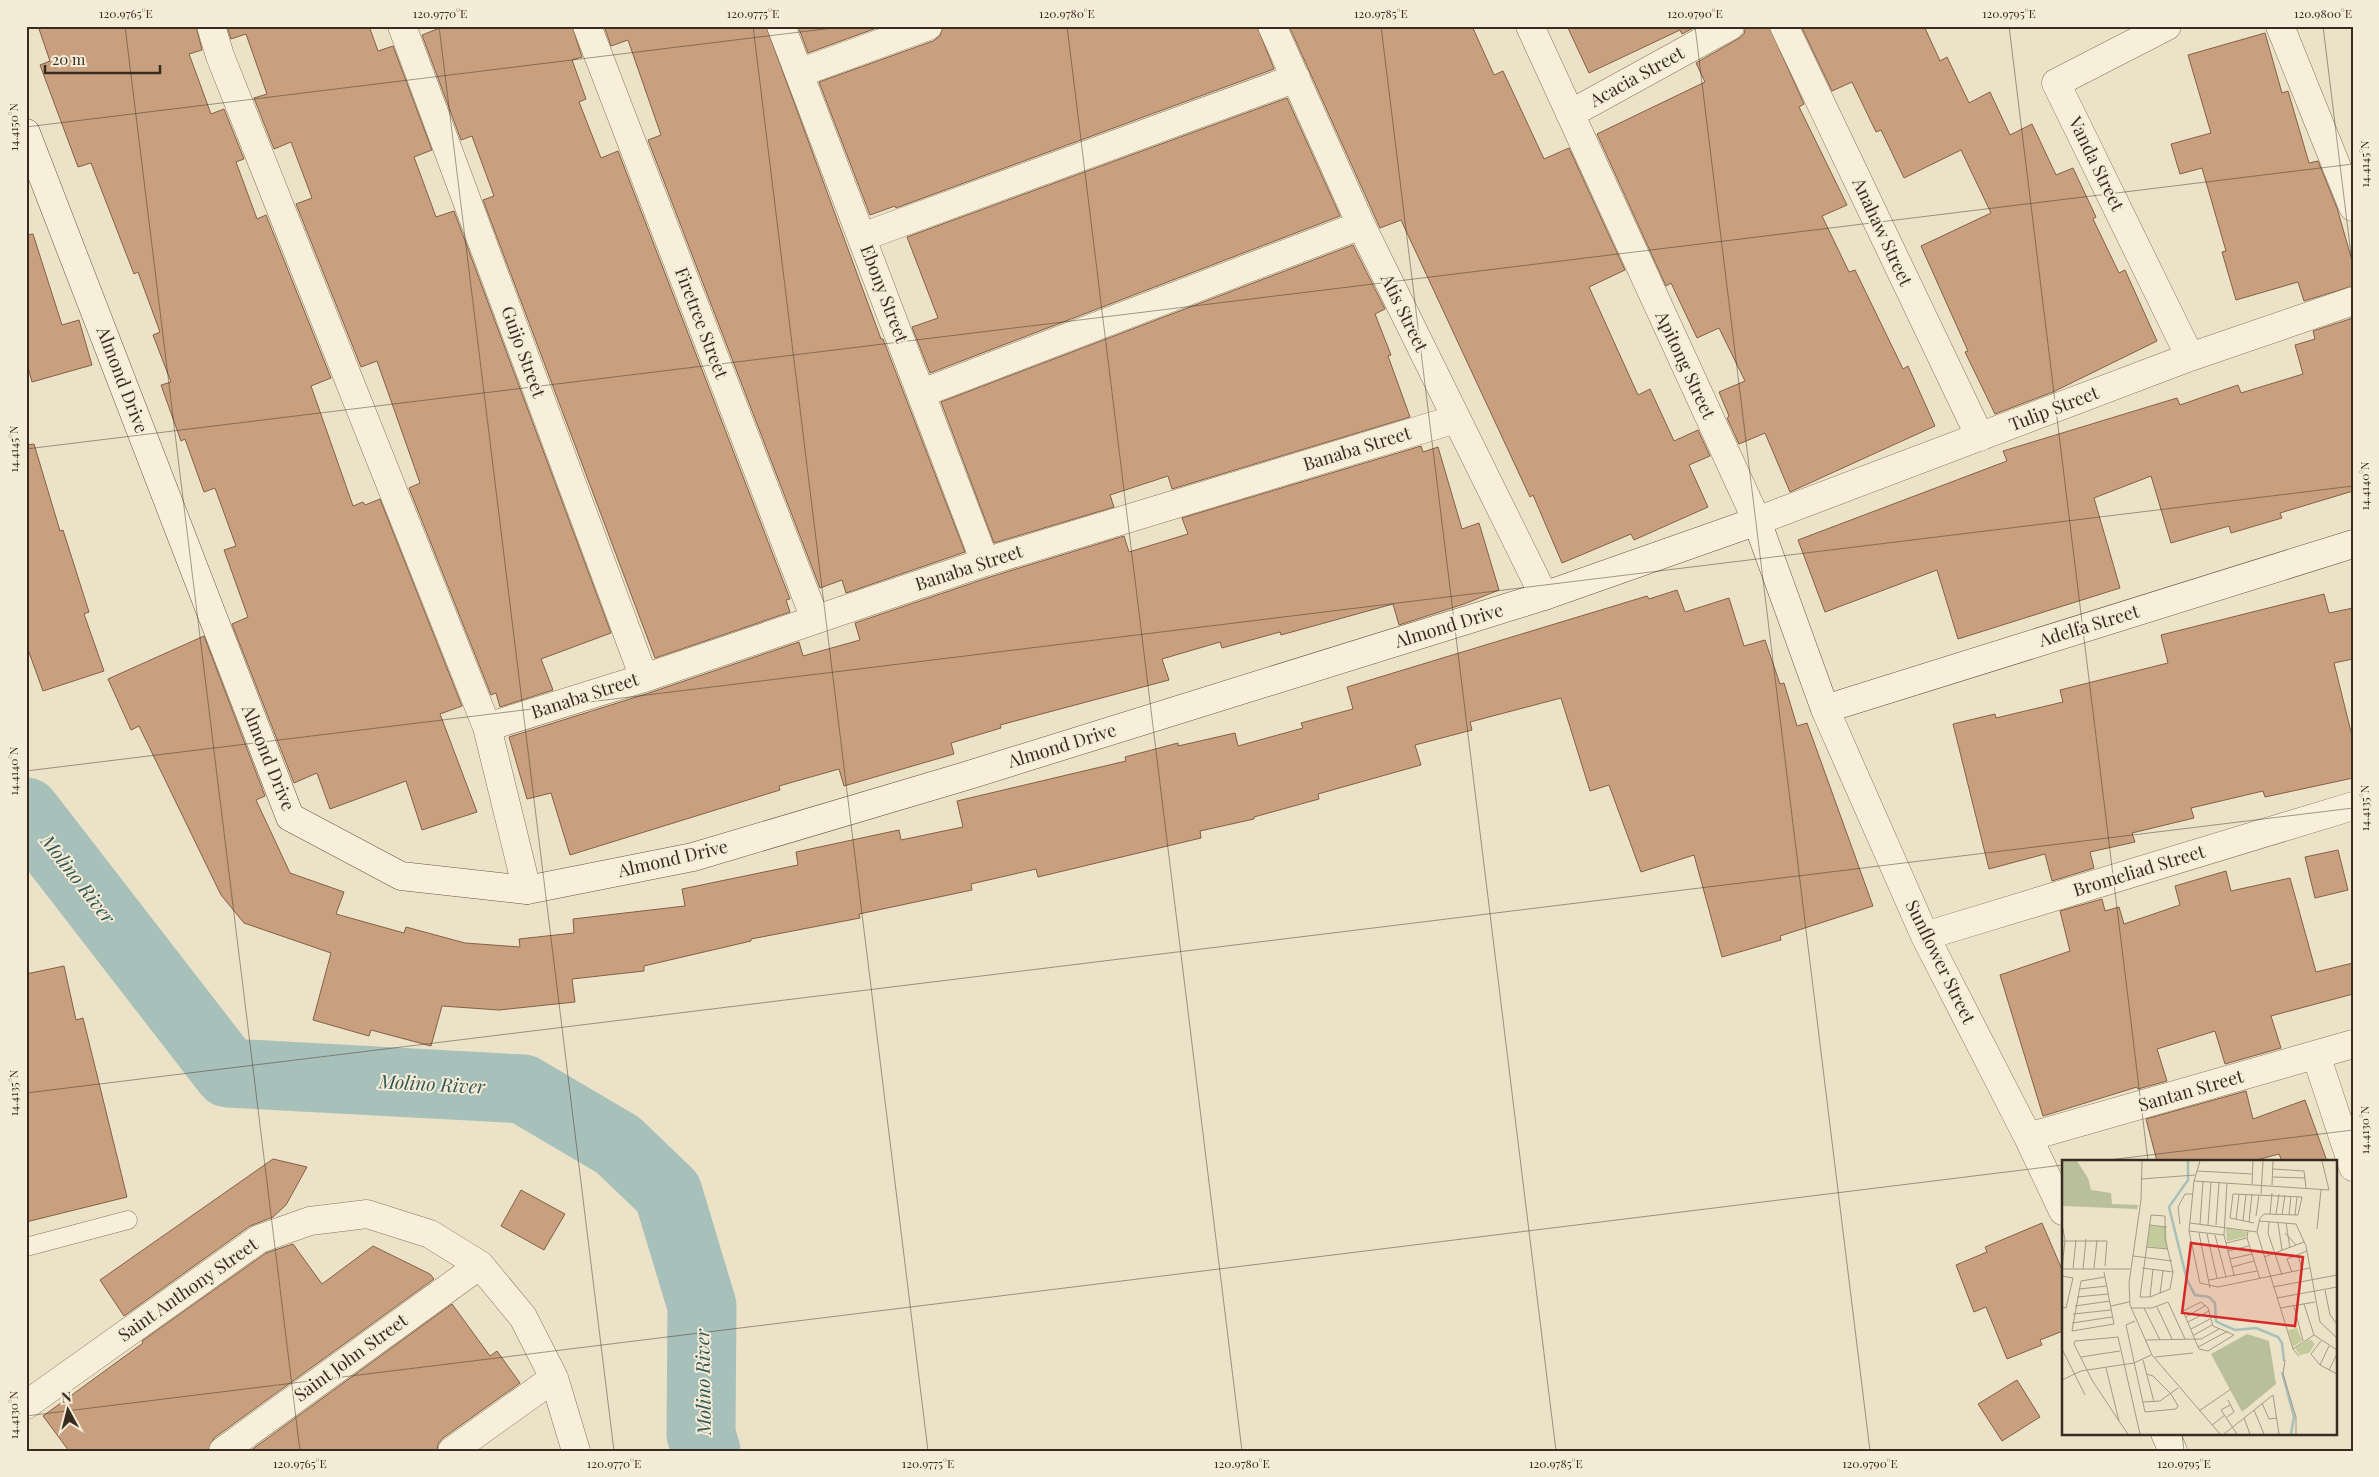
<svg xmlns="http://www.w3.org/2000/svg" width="2379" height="1477" font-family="'Playfair Display',serif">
<rect width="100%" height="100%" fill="#ece2c7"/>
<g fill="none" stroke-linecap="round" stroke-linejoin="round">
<!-- river -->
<path stroke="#a8c0ba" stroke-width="69" d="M26 812 228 1073 523 1089 618 1145 668 1193 702 1306 701 1434 706 1451"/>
</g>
<!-- building -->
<path fill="#c8a07f" stroke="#846044" d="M38 26H196L202 50 189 54 211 114 224 109 244 159 236 162 257 219 266 215 331 378 311 386 353 506 363 502 365 505 380 499 462 706 440 714 477 812 422 830 406 781 330 809 317 773 294 783 232 624 248 617 224 550 236 546 215 488 204 492 185 439 181 441 161 385 171 382 153 335 160 332 138 272 134 274 91 163 78 167 40 65 50 61Z
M227 26H369L378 51 393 46 432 150 414 157 436 217 454 211 611 633 541 659 553 690 500 707 496 693 491 695 409 488 420 483 377 361 361 367 296 204 312 198 291 142 274 149 254 98 267 94 246 34 231 39Z
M445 26H572L582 57 572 60 586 99 579 102 601 158 618 151 790 599 786 600 790 612 655 658 483 200 494 196 472 136 461 140 422 35Z
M604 26H766L881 339H883L965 552 846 593 842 580 820 588 648 140 661 135 628 40 611 46Z
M798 26H882L808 53Z
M943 26H1257L1274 69 896 208 895 206 870 215 819 82 933 41 940 36Z
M1289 26H1472L1494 75 1503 71 1544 159 1569 148 1625 270 1589 287 1638 395 1650 389 1674 441 1698 430 1710 456 1689 465 1708 507 1634 540 1631 534 1562 563 1533 495 1530 497 1401 220 1380 228Z
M1567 26H1697L1682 34 1680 30 1589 73Z
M1746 26H1769L1804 104 1799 107 1847 205 1822 216 1849 272 1855 270 1903 369 1908 366 1935 426 1790 492 1765 433 1739 444 1727 418 1729 416 1719 392 1745 381 1719 328 1697 338 1671 283 1666 286 1597 134 1705 82 1696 63 1738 39 1744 34Z
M1801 26H1924L1940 61 1947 57 1969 103 1990 92 2010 135 2032 124 2056 175 2073 168 2096 217 2093 219 2119 273 2125 270 2157 341 2053 392 1995 414 1965 352 1968 351 1921 246 1991 213 1961 150 1904 178 1881 130 1876 132 1852 82 1832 91Z
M2265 33 2282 93 2288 91 2309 163 2318 161 2337 208 2353 264V286L2304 301 2298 282 2236 300 2222 252 2226 251 2202 168 2180 174 2171 144 2211 133 2188 55Z
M1287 98 1340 216 930 373 912 327 938 318 907 237Z
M33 234 62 325 79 320 92 365 32 382 26 360V235Z
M1353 245 1385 309 1375 314 1391 355 1388 356 1410 417 1172 489 1168 476 1110 495 1114 507 994 543 941 402Z
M2353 318V491L2280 513 2282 518 2231 533 2229 526 2171 543 2151 476 2094 498 2120 588 1958 639 1937 570 1825 612 1798 540 2007 461 2003 451 2177 398 2180 405 2238 385 2241 393 2303 374 2295 345 2315 339 2313 331Z
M34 444 60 531 63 530 89 612 84 614 104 671 43 691 26 644V445Z
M1421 446 1423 452 1438 447 1462 529 1479 523 1499 590 1464 604 1399 625 1393 604 1281 635 1280 632 1222 648 1220 642 1162 659 1169 680 1000 725 1001 728 951 743 954 754 844 786 839 769 779 786 780 790 570 855 551 793 527 799 509 737 649 693 799 642 803 656 860 640 855 623 990 577 1124 536 1129 552 1188 534 1182 518Z
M1677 590 1685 612 1729 598 1744 646 1765 640 1780 684 1784 683 1797 726 1807 723 1873 906 1780 936 1781 940 1722 957 1694 855 1641 872 1609 785 1590 791 1561 698 1470 722 1472 730 1415 745 1421 765 1318 794 1319 799 1254 817V819L1200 831 1201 838 1038 877 1036 869 971 884 972 890 859 914 860 918 751 939V941L644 966V971L572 979 575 1002 499 1010 442 1006 431 1046 371 1030 369 1036 313 1020 331 953 244 923 221 895 139 726 131 730 108 679 204 636 265 796 256 800 290 873 344 892 336 914 404 933 406 927 465 943 520 947 519 939 574 933 573 919 685 906 682 889 798 865 796 852 899 830 901 840 963 827 957 801 1126 761 1125 757 1178 743V746L1235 733 1238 746 1303 728 1301 723 1353 709 1347 687 1647 596 1649 599Z
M2324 594 2329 613 2353 608V659L2334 663 2353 740V778L2265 797 2263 791 2191 808 2194 818 2132 833 2135 842 2090 852 2094 868 2052 881 2045 854 1989 869 1953 724 1995 714 1996 718 2063 702 2060 690 2168 663 2161 635Z
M2338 850 2348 890 2315 898 2305 857Z
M2226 871 2231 891 2290 878 2316 972 2353 963V994L2271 1016 2281 1048 2225 1064 2215 1031 2157 1049 2167 1081 2138 1089 2137 1087 2043 1116 2000 975 2070 951 2060 911 2102 899 2105 911 2119 907 2124 924 2180 905 2175 886Z
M64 966 76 1020 83 1018 127 1197 26 1222V974Z
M2246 1091 2253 1119 2305 1100 2327 1161H2282L2279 1154 2253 1161H2157L2146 1119Z
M273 1159 307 1167 286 1205 273 1217 250 1226 124 1316 100 1280Z
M521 1190 565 1214 544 1250 501 1226Z
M2042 1223 2063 1272V1331L2040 1340 2042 1345 2007 1359 1986 1307 1974 1312 1956 1265 1987 1252 1985 1247Z
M293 1244 322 1284 373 1246 430 1274 434 1279 214 1438 208 1451H69L43 1416 143 1343 142 1341 266 1253Z
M452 1304 490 1356 497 1351 520 1383 443 1438 438 1444 437 1451H250Z
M2017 1380 2040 1417 2002 1441 1978 1404Z"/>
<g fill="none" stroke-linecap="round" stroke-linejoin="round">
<defs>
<path id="lane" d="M26 1247 128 1220"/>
<path id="street" d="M211 26 220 56 487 727 527 890
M402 26 644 678
M587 26 815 619
M781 26 985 562
M1272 26 1361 225 1544 596
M1530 26 1757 521 2190 357 2353 301
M1784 26 1980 437
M2167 26 2056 83 2190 357
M2280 26 2353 207
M799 73 928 26
M1570 114 1730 26
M862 237 1296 78
M922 393 1361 225
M1825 709 1925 936 2028 1137 2063 1211
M487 727 644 678 985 562 1456 419
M1925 936 2353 806
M2316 1055 2353 1167
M2028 1137 2353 1044
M26 1405 259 1239 310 1221 367 1214 430 1234 480 1265 523 1317 554 1378 576 1451
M2165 1433 2173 1451
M223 1451 480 1265
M452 1451 554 1378"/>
<path id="secondary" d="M26 133 290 817 401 876 527 890 693 857 969 775 1544 596 1757 521 1825 709 2353 544"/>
</defs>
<!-- lane casing -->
<use href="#lane" stroke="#87755d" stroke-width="19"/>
<!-- street casing -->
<use href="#street" stroke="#87755d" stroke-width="29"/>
<!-- secondary casing -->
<use href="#secondary" stroke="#695640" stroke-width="29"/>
<!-- lane -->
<use href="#lane" stroke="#f7efda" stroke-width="18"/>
<!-- street -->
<use href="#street" stroke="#f7efda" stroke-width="28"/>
<!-- secondary -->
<use href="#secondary" stroke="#f7efda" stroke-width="28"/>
</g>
<!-- ticks -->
<path fill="none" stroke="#382c20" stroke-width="1" stroke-opacity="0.45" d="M125 26 300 1451M439 26 614 1451M753 26 928 1451M1067 26 1242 1451M1381 26 1556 1451M1695 26 1870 1451M2009 26 2148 1161M2323 26 2353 271M26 127 849 26M26 449 2353 164M26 771 2353 486M26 1093 2353 808M2101 1161 2353 1130M26 1416 2063 1165M2182 1433 2184 1451"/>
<g text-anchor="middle" stroke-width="4" stroke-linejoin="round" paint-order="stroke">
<!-- street labels -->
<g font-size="18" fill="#382c20" stroke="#f4ecd6">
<text transform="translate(1637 77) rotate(-29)" y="6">Acacia Street</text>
<text transform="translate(2096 164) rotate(64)" y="6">Vanda Street</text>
<text transform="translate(1882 232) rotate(65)" y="6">Anahaw Street</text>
<text transform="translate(884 294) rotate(69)" y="6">Ebony Street</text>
<text transform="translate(1404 313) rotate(64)" y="6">Atis Street</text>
<text transform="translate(701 323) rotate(69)" y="6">Firetree Street</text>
<text transform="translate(523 352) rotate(70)" y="6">Guijo Street</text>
<text transform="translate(1685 365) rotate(65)" y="6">Apitong Street</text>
<text transform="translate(122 380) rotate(69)" y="6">Almond Drive</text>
<text transform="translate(2054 409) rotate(-21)" y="6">Tulip Street</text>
<text transform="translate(1357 449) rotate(-17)" y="6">Banaba Street</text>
<text transform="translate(969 568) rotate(-18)" y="6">Banaba Street</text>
<text transform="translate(1449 626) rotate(-17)" y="6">Almond Drive</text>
<text transform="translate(2089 626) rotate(-17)" y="6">Adelfa Street</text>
<text transform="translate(585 696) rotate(-18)" y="6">Banaba Street</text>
<text transform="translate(1062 746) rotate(-17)" y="6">Almond Drive</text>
<text transform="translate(268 758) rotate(68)" y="6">Almond Drive</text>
<text transform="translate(673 859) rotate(-13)" y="6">Almond Drive</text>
<text transform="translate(2139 871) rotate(-17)" y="6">Bromeliad Street</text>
<text transform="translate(1940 962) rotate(64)" y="6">Sunflower Street</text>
<text transform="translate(2191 1091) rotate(-16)" y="6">Santan Street</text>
<text transform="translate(188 1290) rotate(-35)" y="6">Saint Anthony Street</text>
<text transform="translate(351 1358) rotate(-36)" y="6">Saint John Street</text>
</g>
<!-- water labels -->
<g font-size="19" font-style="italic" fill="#305755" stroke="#f4ecd6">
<text transform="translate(78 879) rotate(52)" y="7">Molino River</text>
<text transform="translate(432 1084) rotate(3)" y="7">Molino River</text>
<text transform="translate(703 1382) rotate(-91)" y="7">Molino River</text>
</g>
</g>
<!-- overview -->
<g transform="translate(2062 1160)">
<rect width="275" height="275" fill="#ece2c7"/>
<path d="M235 168 240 181 231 187 226 170Z" fill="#c3ca9b"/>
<path d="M0 1H15L26 18 29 30 49 33 50 44 76 45 75 49 0 46ZM185 174 207 181 214 224 180 252 149 194Z" fill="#b9bf9a"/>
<path d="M88 66 104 67 105 89 85 86ZM164 68 185 72 184 77 165 81ZM248 179 253 184 247 193 238 195 233 188Z" fill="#c3ca9b"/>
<path fill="none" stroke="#a8c0ba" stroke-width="2.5" d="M126 1V20L107 47 125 120 133 135 147 137 153 143 154 161 159 164 173 170 194 168 216 177 220 183 222 201M220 212 232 257 229 274"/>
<path fill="none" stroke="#a49984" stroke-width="1" d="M80 1 79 40 67 123 68 145 90 195 158 274M138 1 132 21 127 71 138 123 156 127 248 108M211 9 242 11 244 28M135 11 190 14M211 17 243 18M79 19 133 15M132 21 267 30 260 1M165 23 162 75 172 115M190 24 191 1M210 25 211 1M199 34 201 1M208 54 210 33M214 54 217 34M89 55 103 56V78L111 112 108 129 88 137H78ZM220 55 223 35M227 55 229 36M233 55 235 37M194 56 197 35M174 60 177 34M181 61 184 34M197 61 234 64 244 86 258 162 275 178M187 62 190 34M207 62 206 73 220 115M128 63 195 72M192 63 168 58 171 34 240 37 236 55 202 54 198 58 195 72 231 189 237 196M216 63 220 90M224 63 228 88M0 64 3 80 0 108M118 64 116 47 123 34H131M138 64 141 21M87 65 105 67M146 65 149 22M154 65 157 23M255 69 259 30M127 71 162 75M186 71 185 78 198 119M137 73 148 128M223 73 234 85M145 74 155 118M153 75 164 117M0 81H45L43 106M164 83 185 78M84 87 106 89M166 91 187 86M236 95 240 110M71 96 110 101M202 97 242 82M168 99 190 94M170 107 192 101M11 108 14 80M32 108 35 80M80 108 111 112M0 109H68M21 109 24 79M42 112 52 164 10 171 19 121 43 117M230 112 225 99 245 91M0 116 11 118 4 148 0 147M147 120 195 111M211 127 275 115M17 129 45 126M263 130 268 155 275 164M98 134 101 111M15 137 46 134M88 137 91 109M215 138 275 127M139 142 146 148 151 166 172 175 146 191 137 189 121 151ZM242 144 252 175 275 190M13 146 48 141M49 146 67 142M232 146 241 181M95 147 110 179M69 148H90L106 142 123 179M82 148 98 180M218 148 253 142M11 154 49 150M124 157 144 145M73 161 64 165 83 252 114 249 116 246 109 234 91 216 85 214M126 162 147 151M10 163 50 157M129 169 148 159M132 175 150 165M83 180 139 179 157 169M259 181 249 194 258 205 275 214M136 187 166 171M0 189 23 235M231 189 252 175M19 197 58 191M93 197 131 193M81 200 92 242M223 200 221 214 234 257V274M258 205 267 186M44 208 57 261 66 274M267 210 275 194M0 220 19 211 72 203 89 195M81 242 98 241 116 228M200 243 207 259 215 258M168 245 159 250 175 274M192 250 202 274M137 251 169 229M165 257 172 252 166 240M182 258 188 274M57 261 30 220 12 184 13 181 56 177 78 274M150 265 163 255M162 274 211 235 217 274"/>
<path fill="#d62828" fill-opacity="0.15" stroke="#d62828" stroke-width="2.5" d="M129 83 241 97 233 166 120 153Z"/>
<rect width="275" height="275" fill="none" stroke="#382c20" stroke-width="2.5"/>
</g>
<!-- border -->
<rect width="2379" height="1477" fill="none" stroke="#f4ecd6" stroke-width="55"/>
<!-- north arrow -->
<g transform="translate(68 1410) rotate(353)" stroke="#f4ecd6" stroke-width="4" paint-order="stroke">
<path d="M0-4L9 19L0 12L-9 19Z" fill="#382c20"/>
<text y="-8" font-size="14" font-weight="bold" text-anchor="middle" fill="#382c20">N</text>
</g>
<!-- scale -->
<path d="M45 65v8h115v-8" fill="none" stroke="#382c20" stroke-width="2.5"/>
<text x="52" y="65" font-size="15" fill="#382c20" stroke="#f4ecd6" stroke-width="4" paint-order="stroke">20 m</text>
<rect x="28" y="28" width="2324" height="1422" fill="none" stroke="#382c20" stroke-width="2"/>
<g font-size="12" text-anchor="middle" fill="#382c20">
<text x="126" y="18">120.9765°E</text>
<text x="440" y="18">120.9770°E</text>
<text x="753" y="18">120.9775°E</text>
<text x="1067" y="18">120.9780°E</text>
<text x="1381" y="18">120.9785°E</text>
<text x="1695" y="18">120.9790°E</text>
<text x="2009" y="18">120.9795°E</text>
<text x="2323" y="18">120.9800°E</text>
<text transform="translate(14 127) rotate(-90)" y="4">14.4150°N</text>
<text transform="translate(2365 164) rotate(-90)" y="4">14.4145°N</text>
<text transform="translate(14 449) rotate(-90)" y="4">14.4145°N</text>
<text transform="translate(2365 486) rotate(-90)" y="4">14.4140°N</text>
<text transform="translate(14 771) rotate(-90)" y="4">14.4140°N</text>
<text transform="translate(2365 808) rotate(-90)" y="4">14.4135°N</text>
<text transform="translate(14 1093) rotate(-90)" y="4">14.4135°N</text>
<text transform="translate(2365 1130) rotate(-90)" y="4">14.4130°N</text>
<text transform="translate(14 1415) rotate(-90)" y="4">14.4130°N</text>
<text x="300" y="1468">120.9765°E</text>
<text x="614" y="1468">120.9770°E</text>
<text x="928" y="1468">120.9775°E</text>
<text x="1242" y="1468">120.9780°E</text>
<text x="1556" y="1468">120.9785°E</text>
<text x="1870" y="1468">120.9790°E</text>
<text x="2184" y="1468">120.9795°E</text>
</g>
</svg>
